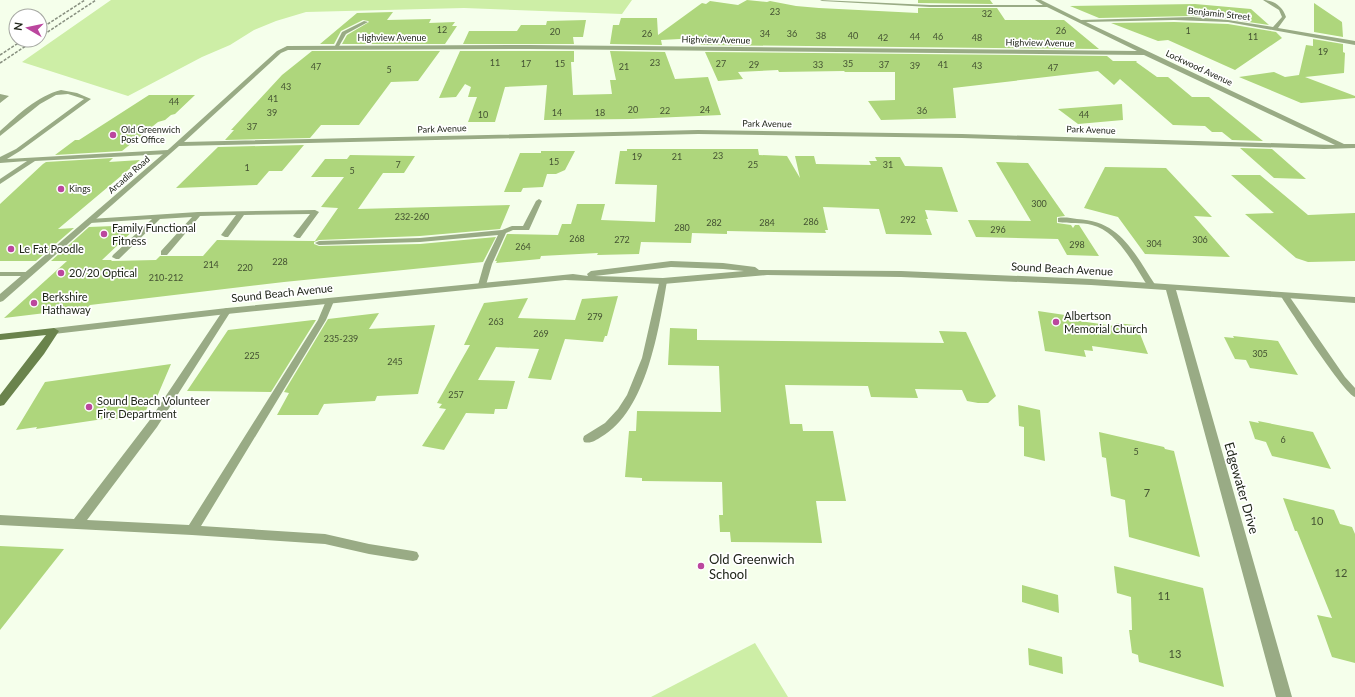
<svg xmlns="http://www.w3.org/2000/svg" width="1355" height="697" font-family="Lato,sans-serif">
<rect width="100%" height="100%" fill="#f5ffeb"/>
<!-- green -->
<path fill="#cdeea6" d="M111 0H632L622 14 464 8 306 12 276 21 254 30 230 45 202 57 128 96 22 62Z
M755 643 788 697H651Z"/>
<!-- building -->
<path fill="#aed67c" d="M747 0 767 2 770 1 796 6 819 8 918 13V8H997L1005 20H1064L1099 49 701 45 698 38 661 40 662 45 610 44 613 25H619L621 18H657L658 35 702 3 706 4 710 1 738 5Z
M918 0H990L993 4 918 3Z
M1314 3 1342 22 1343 37 1314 32Z
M1195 4 1251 9 1269 25 1228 19 1192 16 1099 18 1070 6Z
M393 12 387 20 431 19 429 23 455 22 452 26H457L445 44H342L347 35 369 22 368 21 363 20 341 31 334 44H320L357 13Z
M586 20 583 37H573L574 44H463L469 31H517L521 25H546L547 21Z
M1174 22 1228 24 1276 32 1282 38 1235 70 1168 40 1158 41 1111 23Z
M1313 39 1343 44V52L1345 53 1344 73 1305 77 1355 96V98L1301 103 1239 77 1274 72 1285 77 1299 75 1306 45 1313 46Z
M312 51H440L418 81 391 82 359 125H321L310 138 225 140 234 130H231L282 75Z
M460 51H574V62H571L573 95 612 94 610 80H616L610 51 665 52 675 79 708 77 721 115 631 119 544 120 547 85 505 87 495 122H468L477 97H468L471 87 465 84 456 97 439 98Z
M705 52 1107 56 1113 61H1137L1136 62 1157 77H1168L1192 97H1209L1263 141 1232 140 1222 132H1212L1205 126 1173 125 1120 79 1114 85 1098 71 953 88 956 118 881 120 868 101 895 100V72H845L844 71 779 72 778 70 738 72 743 79 718 81Z
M149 95H195L175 114 171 115 165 120 158 122 122 151 55 155 75 140H79Z
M1122 104 1123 120 1078 124 1058 109Z
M304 145 282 171H269L257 185 176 188 218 147Z
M1240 148 1272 149 1306 179 1274 178Z
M627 149H758L759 155 787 156 800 178 795 156H814L816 164 871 165 869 161H877L875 157H900L905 166 942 167 958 212 925 210 928 219H926L932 235 886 234 879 209 823 207 828 230H825L826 233 727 231V234L692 233 691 243 641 242 639 254 597 255 598 253 541 256 540 259 496 263 497 261H495L507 234 558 235 562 224H571L577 204H605L601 220 655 222 657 185 615 184 620 151H627Z
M541 151H575L565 170 556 174H547L543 187 523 188 521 192H504L520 153H541Z
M350 155 415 156 404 173H383L358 209 510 205 500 229 420 236 319 240 314 242V244L319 246 420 244 496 237 483 262 284 282 90 305 87 308 4 318 67 261H51L89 227 139 225 102 260H112L111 261 156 260 160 256H203L217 240 315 241 338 208 321 207 344 177H311L325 159H347Z
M113 158 109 162 140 160 58 229 74 228 36 261H0V204L43 164 46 162Z
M996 162 1028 163 1065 216 1057 217V223L1071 225 1073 228 1075 225H1079L1099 256 1067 255 1058 239 976 237 968 220 1031 221Z
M1105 167 1166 168 1212 217 1194 216 1230 257 1145 254 1118 217 1084 208Z
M1231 175H1260L1308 215 1355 213V261L1308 262 1296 258 1289 252 1245 214 1274 213Z
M618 296 607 336H605L603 342 565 339 551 380 528 378 539 349 496 347 478 380 515 381 507 409H495L494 414 466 413 444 450 422 446 446 409 439 408 442 404 437 403 470 345H464L484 303 528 298 518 318 575 320 582 299Z
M1038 311 1065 315 1066 319 1114 326H1117L1116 323 1135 325 1136 329H1138L1148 354 1092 346 1093 351 1084 350 1086 357 1045 351Z
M379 313 369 329 435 325 418 394 377 396 375 401 324 404 318 415H277L289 393 284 392 328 319Z
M313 320H316L271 392 187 391 228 330Z
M670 328 697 329V340L944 343 939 331 966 332 996 396 988 403H978L967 401 962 390 915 389 918 398 871 397 868 386 785 385 790 424H802L803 431H833L846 501H816L822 543 731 542 730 532H720L719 515H723L722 482 642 481V478L625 477 629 431H636L637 411 721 412 719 366 668 365Z
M1233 336 1278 341 1298 375 1250 368 1246 360 1235 359 1224 337 1234 338Z
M171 364 156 399H151L144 415 108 420 110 418 36 429 37 427 16 430 45 382Z
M1018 405 1040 410 1045 461 1024 456V427L1019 426Z
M1249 421 1259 423 1258 421 1313 432 1331 469 1272 456 1266 442 1255 439Z
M1099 432 1164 447 1165 449 1174 451 1200 557 1129 537 1125 500 1111 496 1106 458 1102 457Z
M1283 498 1334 510 1340 524 1352 527 1355 534V663L1332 657 1317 615 1332 618 1297 531H1295Z
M0 546 64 549 0 630Z
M1114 566 1203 588 1224 687 1139 662 1138 655 1132 653 1129 630H1132L1131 597 1117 593Z
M1022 585 1058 595 1059 613 1022 602Z
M1028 648 1062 657 1063 674 1029 665Z"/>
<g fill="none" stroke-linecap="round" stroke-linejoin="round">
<!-- lane -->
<path fill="#99ab85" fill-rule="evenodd" d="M364 21 368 22 346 34 338 48H334L342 32Z
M61 90 77 93 91 99 20 151 7 159 168 150 171 152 168 154 35 161 0 184V179L27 161 0 163V157L16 149 84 99 68 94 56 95 40 104 0 136V131C18 115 37 96 61 90Z
M0 94 9 96 0 103Z
M539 199 542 201 529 230H513L506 233 492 264 486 285 482 287 478 285 484 264 498 235 420 242 319 245 315 243 319 241 420 238 502 230 512 226H523L536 201Z
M315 210 319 212 300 238H297L293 236 310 214 244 215 228 237H225L221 235 236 215 200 216 167 255H161V251L192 217 160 219 119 259H116L112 257 113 255 152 219 90 223 86 221 90 219 198 212Z
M1058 218C1064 217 1071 218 1077 219 1121 221 1134 253 1156 286L1155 288H1149C1135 267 1118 231 1092 225 1081 222 1070 224 1058 222Z
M0 272H29L33 274 29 276H0Z
M660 279H666L667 281C659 328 647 411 601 437 596 440 591 444 584 442L583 439 584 436 605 423 618 409 627 395 642 358Z
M1281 293H1287L1345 377 1355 388V397C1344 394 1290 310 1280 295Z
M330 298 334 301 326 320 201 526 325 534 369 544 413 551 417 552 419 556 417 560 413 561 369 554 325 544 192 535 0 525V515L74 519 149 421 224 309 227 308 231 311 157 427 87 520 189 525 318 320 326 301Z"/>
<!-- street -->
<path fill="#99ab85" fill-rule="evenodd" d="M820 0 930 5H1043L1035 0H1041L1081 20 1192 17 1228 20 1273 27 1282 17 1279 10 1263 0C1274 0 1283 7 1286 17L1278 28 1355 41V45L1228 22 1174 20 1086 22 1344 144H1355V148L1324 149 962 138 698 134 179 146 3 301 0 302V294L170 148 277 51 287 46 529 45 1137 51 1047 7H930L822 1ZM529 49 1144 55 1335 145 962 134 698 130 184 142 281 53 288 50Z
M671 261 723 263 755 267 759 270 901 271 1091 279 1355 297V303L1176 290 1292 697H1276L1166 290 1091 285 901 277 767 275 663 284 565 280 227 314 54 334 49 331 54 328 227 308 573 274 588 276 587 274 591 271ZM671 267 723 269 744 271 663 278 595 276Z"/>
<!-- secondary -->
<path fill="#6a834c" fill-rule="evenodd" d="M54 328 59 331 44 354 4 405 0 406V395L46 335 0 340V334Z"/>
<!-- rail -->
<path stroke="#889080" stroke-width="1.5" stroke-dasharray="3 1.5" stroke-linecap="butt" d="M40 29 85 0
M40 37 96 0
M0 55 23 40
M0 63 35 40"/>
</g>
<!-- markers -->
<g fill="#bb469e" stroke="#fff" stroke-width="1.5">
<circle cx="113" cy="135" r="4"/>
<circle cx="61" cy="189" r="4"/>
<circle cx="104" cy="234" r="4"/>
<circle cx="11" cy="249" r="4"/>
<circle cx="61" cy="273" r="4"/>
<circle cx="34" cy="303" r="4"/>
<circle cx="1056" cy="322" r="4"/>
<circle cx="89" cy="407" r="4"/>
<circle cx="701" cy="566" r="4"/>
</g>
<g text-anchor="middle" stroke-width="3.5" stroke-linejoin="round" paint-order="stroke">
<!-- number labels -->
<g font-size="9" fill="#445232">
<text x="775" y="15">23</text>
<text x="987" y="17">32</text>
<text x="442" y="33">12</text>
<text x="1061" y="34">26</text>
<text x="1188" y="34">1</text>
<text x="555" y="35">20</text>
<text x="647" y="37">26</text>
<text x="765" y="37">34</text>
<text x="792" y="37">36</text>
<text x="821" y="39">38</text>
<text x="853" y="39">40</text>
<text x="915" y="40">44</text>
<text x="938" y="40">46</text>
<text x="1253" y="40">11</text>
<text x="883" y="41">42</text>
<text x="977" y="41">48</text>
<text x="1323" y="55">19</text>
<text x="495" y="66">11</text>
<text x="655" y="66">23</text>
<text x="526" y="67">17</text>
<text x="560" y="67">15</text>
<text x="721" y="67">27</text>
<text x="848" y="67">35</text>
<text x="754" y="68">29</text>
<text x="818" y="68">33</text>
<text x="884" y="68">37</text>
<text x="943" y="68">41</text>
<text x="915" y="69">39</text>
<text x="977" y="69">43</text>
<text x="316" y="70">47</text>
<text x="624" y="70">21</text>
<text x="1053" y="71">47</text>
<text x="389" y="73">5</text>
<text x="286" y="90">43</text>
<text x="273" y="102">41</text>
<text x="174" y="105">44</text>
<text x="633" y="113">20</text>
<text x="705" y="113">24</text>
<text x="665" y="114">22</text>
<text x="922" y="114">36</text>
<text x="272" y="116">39</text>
<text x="557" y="116">14</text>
<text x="600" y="116">18</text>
<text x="483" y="118">10</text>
<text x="1084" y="118">44</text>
<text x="252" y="130">37</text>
<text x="718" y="159">23</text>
<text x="637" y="160">19</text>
<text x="677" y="160">21</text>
<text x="554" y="165">15</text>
<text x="398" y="168">7</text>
<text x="753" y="168">25</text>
<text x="888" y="168">31</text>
<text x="247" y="171">1</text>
<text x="352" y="174">5</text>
<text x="1039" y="207">300</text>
<text x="412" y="220">232-260</text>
<text x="908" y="223">292</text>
<text x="811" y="225">286</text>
<text x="714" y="226">282</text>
<text x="767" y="226">284</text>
<text x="682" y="231">280</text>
<text x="998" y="233">296</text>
<text x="577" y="242">268</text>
<text x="622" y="243">272</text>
<text x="1200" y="243">306</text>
<text x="1154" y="247">304</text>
<text x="1077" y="248">298</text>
<text x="523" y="250">264</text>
<text x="280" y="265">228</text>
<text x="211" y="268">214</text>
<text x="245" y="271">220</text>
<text x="166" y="281">210-212</text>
<text x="595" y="320">279</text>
<text x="496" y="325">263</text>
<text x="541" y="337">269</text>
<text x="341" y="342">235-239</text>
<text x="1260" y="357">305</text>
<text x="252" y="359">225</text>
<text x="395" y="365">245</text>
<text x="456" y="398">257</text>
<text x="1283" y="443">6</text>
<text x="1136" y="455">5</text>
</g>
<!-- far-street labels -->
<g font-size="9" fill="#20261a" stroke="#fff">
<text transform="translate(1219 14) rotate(6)" y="3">Benjamin Street</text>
<text x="392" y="41">Highview Avenue</text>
<text transform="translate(716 40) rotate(1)" y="3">Highview Avenue</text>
<text transform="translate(1040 43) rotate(1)" y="3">Highview Avenue</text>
<text transform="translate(1199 68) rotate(25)" y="3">Lockwood Avenue</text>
<text transform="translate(767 124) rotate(1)" y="3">Park Avenue</text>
<text transform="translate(442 129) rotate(-2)" y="3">Park Avenue</text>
<text transform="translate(1091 130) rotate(2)" y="3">Park Avenue</text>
<text transform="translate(129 175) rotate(-41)" y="3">Arcadia Road</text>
</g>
<!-- far-poi labels -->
<g font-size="9" fill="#20261a" stroke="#fff" text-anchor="start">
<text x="121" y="133">Old Greenwich<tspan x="121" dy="10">Post Office</tspan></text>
<text x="69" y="192">Kings</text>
</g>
<!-- poi labels -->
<g font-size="11" fill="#20261a" stroke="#fff" text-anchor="start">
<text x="112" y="232">Family Functional<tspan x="112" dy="13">Fitness</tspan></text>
<text x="19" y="253">Le Fat Poodle</text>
<text x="69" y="277">20/20 Optical</text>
<text x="42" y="301">Berkshire<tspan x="42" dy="13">Hathaway</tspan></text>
<text x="1064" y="320">Albertson<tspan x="1064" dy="13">Memorial Church</tspan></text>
<text x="97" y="405">Sound Beach Volunteer<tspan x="97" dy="13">Fire Department</tspan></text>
</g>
<!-- street labels -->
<g font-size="11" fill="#20261a" stroke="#fff">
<text transform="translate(1062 269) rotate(3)" y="4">Sound Beach Avenue</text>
<text transform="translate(282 293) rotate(-6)" y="4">Sound Beach Avenue</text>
</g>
<!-- near-number labels -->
<g font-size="11" fill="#445232">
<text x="1147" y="497">7</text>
<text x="1317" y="525">10</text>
<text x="1341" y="577">12</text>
<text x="1164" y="600">11</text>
<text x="1175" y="658">13</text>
</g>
<!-- near-street labels -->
<g font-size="13" fill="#20261a" stroke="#fff">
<text transform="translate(1242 488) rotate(74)" y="5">Edgewater Drive</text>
</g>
<!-- near-poi labels -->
<g font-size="13" fill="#20261a" stroke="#fff" text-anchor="start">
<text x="709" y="564">Old Greenwich<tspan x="709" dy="15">School</tspan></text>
</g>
</g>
<!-- north arrow -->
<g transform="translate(28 28) rotate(279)"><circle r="19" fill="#ffffff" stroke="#a6a8a3"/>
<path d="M0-3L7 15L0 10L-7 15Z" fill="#bb469e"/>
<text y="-6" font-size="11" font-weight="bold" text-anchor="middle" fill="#20261a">N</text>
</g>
</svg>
